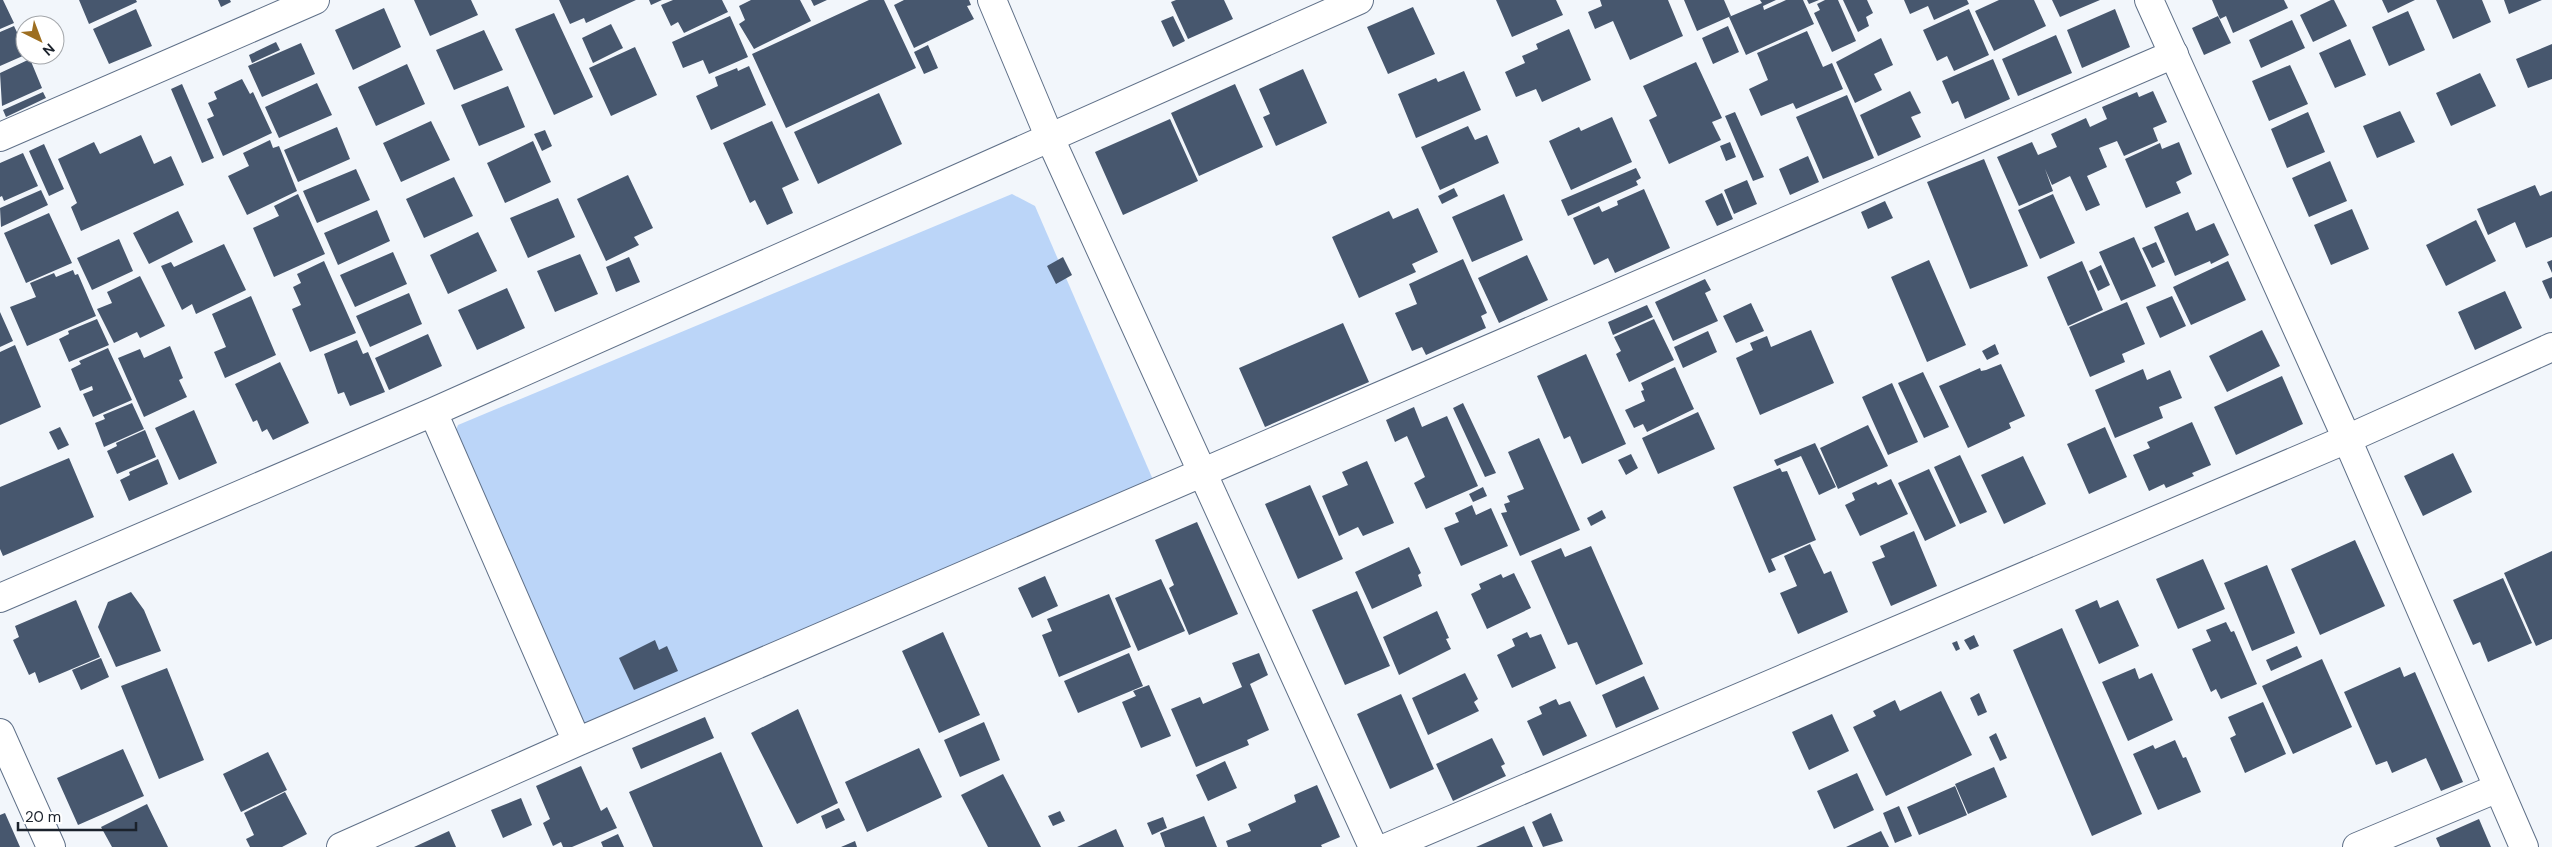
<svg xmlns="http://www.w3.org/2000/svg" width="2552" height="847" font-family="'DM Sans',sans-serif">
<rect width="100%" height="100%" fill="#f2f6fb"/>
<!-- green -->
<path fill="#bbd5f8" d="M1012 194 1035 206 1157 489 583 736 451 444 458 425Z"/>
<!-- building -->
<path fill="#47576e" d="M0 0H3L14 23 0 29Z
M79 0H136L137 2 89 24Z
M218 0H230L231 2 221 7Z
M414 0H471L478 15 430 36Z
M559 0H636L586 23 584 18 570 24Z
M649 0H662L651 5Z
M673 0H722L728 12 684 33 678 22 671 26 661 5Z
M751 0H800L811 21 754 49 739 24 745 20 739 6Z
M811 0H827L814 6Z
M869 0H884L916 68 786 128 752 54Z
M904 0H969L971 5 967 6 974 19 914 48 894 5Z
M1176 0H1224L1233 19 1188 39 1171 2Z
M1496 0H1556L1563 15 1512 37Z
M1600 0H1668L1683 36 1630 60 1613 21 1595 29 1588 12 1602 6Z
M1684 0H1724L1731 16 1697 31Z
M1760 0H1776L1763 6 1764 10 1786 0H1803L1814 24 1746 55 1729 17 1762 3Z
M1807 0H1819L1809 4Z
M1825 0H1838L1856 41 1832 52 1814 13 1820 10 1817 4Z
M1843 0H1867L1873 13 1866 17 1869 26 1858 32Z
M1904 0H1967L1969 4 1934 20 1928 6 1910 14Z
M1999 0H2034L2046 26 1994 51 1975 11Z
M2052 0H2100L2060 17Z
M2212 0H2284L2288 8 2233 33 2226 16 2220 19Z
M2331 0H2334L2347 26 2313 42 2300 15Z
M2382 0H2415L2388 13Z
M2436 0H2482L2491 22 2453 39Z
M2504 0H2542L2509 14Z
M1413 7 1435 54 1388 74 1367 27Z
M384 8 401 47 353 70 335 30Z
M136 9 152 46 109 64 93 29Z
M1969 9 1989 55 1954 71 1947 56 1937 61 1923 30Z
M2115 9 2130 47 2082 68 2067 30Z
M2408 11 2425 50 2389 66 2372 27Z
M554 13 593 97 554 115 515 29Z
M730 16 748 57 709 74 703 60 683 68 672 42Z
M1173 16 1185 41 1173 47 1161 21Z
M2218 16 2231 43 2204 55 2192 28Z
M2292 20 2305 48 2261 68 2249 40Z
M611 24 623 48 593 63 582 38Z
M14 26 25 49V55L0 66V32Z
M1728 26 1739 52 1713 64 1702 38Z
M1569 29 1591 80 1542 102 1536 89 1516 97 1505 72 1525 63 1522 56 1538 49 1536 44Z
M484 30 503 70 454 90 436 50Z
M1807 31 1823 67 1832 63 1843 89 1796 109 1793 103 1761 116 1749 89 1768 80 1757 53Z
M2056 35 2072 73 2018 96 2002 59Z
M1881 38 1893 65 1874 74 1882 90 1855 103 1836 62Z
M2350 39 2366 75 2335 88 2319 53Z
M276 42 280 50 252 63 249 55Z
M301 43 315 74 262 97 248 66Z
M2552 44V79L2528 88 2516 59Z
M928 45 938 68 924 74 914 52Z
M635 47 657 95 611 116 589 68Z
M30 59 42 88 2 106 0 73Z
M1993 59 2010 99 1965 119 1958 101 1952 104 1942 81Z
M1696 62 1722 118 1712 122 1721 140 1669 164 1649 120 1657 116 1643 86Z
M407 64 425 104 376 126 358 87Z
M2290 65 2308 104 2269 121 2252 81Z
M749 66 766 105 711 130 696 96 718 86 715 77 737 68 738 71Z
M1303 69 1327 123 1276 146 1263 117 1270 114 1259 89Z
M1464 71 1481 110 1416 138 1398 94 1436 78 1438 82Z
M2480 73 2496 106 2451 126 2436 93Z
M242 79 250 94 253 92 272 133 223 156 207 119 214 116 208 103 217 99 214 92Z
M317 83 332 115 279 138 265 107Z
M182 84 214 158 202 163 171 89Z
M1235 84 1263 147 1199 176 1171 113Z
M508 86 525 127 479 146 461 105Z
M1910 91 1921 113 1911 117 1921 137 1878 156 1860 115Z
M2153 91 2167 122 2153 128 2158 141 2124 156 2117 141 2099 148 2107 167 2087 176 2100 205 2086 211 2070 176 2052 185 2045 169 2053 191 2019 206 1997 157 2032 142 2038 155 2057 147 2051 134 2086 118 2090 127 2107 119 2102 107 2137 92 2139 97Z
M43 92 46 98 6 117 3 110Z
M879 93 902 144 818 184 794 132Z
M1847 95 1874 158 1823 179 1796 117Z
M2400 111 2415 142 2377 158 2363 126Z
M1735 112 1764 177 1753 181 1725 116Z
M2308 112 2325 152 2287 168 2271 129Z
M1612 117 1632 162 1571 190 1549 141 1579 127 1581 131Z
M1170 119 1198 181 1123 215 1095 152Z
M431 121 450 160 401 182 383 143Z
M772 121 799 180 782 188 793 213 767 225 755 200 750 203 723 143Z
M1468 126 1475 140 1487 135 1499 163 1440 190 1421 147Z
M337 127 350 159 298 182 284 150Z
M545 130 552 146 542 151 534 134Z
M141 135 154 164 171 156 184 185 81 231 71 207 77 203 58 159 94 142 100 154Z
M270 140 273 148 279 146 297 191 247 215 228 176 249 166 243 153Z
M533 141 551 182 505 203 487 163Z
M1730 142 1736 157 1726 161 1720 146Z
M2179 142 2192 174 2176 182 2181 193 2146 208 2125 159 2160 143 2162 149Z
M44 144 64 189 49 196 29 151Z
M23 153 38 186 4 201 2 196 0 197V163Z
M1808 156 1819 182 1790 195 1779 169Z
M1984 159 2028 266 1970 289 1927 182Z
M2330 161 2347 201 2309 217 2292 178Z
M1636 168 1641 178 1636 181 1638 185 1568 216 1561 200Z
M356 169 370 200 317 223 303 191Z
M628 175 653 228 634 237 639 245 606 261 577 199Z
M454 177 473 216 424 238 406 199Z
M1747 180 1757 204 1734 214 1724 190Z
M2535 185 2540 196 2552 191V237L2526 248 2515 222 2488 235 2477 209Z
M1454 188 1458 196 1442 204 1438 196Z
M1644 189 1670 248 1615 273 1608 258 1594 265 1573 218 1599 206 1602 212 1618 205 1617 201Z
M41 190 48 205 1 227 0 208Z
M1722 193 1733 219 1717 226 1705 201Z
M298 194 325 254 274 277 253 228 279 216 274 206Z
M1504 194 1523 240 1472 262 1452 217Z
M2053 194 2075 243 2040 259 2018 210Z
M558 198 575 237 528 258 510 218Z
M1885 201 1893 218 1868 229 1861 212Z
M1418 208 1438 252 1412 264 1416 272 1359 298 1332 237 1389 211 1393 219Z
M2352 209 2369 249 2331 265 2314 225Z
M377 210 390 241 338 265 324 233Z
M178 211 193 242 149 264 133 233Z
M2188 212 2196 231 2214 223 2229 255 2211 264 2210 261 2175 276 2154 227Z
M49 213 72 263 26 283 4 233Z
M2476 220 2496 261 2446 286 2426 245Z
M478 232 497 271 448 294 430 255Z
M2134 237 2156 286 2121 301 2099 252Z
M119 239 133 271 92 290 77 258Z
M2156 242 2165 262 2152 268 2142 248Z
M224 244 246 290 196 314 192 304 182 310 161 266 171 262 174 267Z
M393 252 407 284 355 307 340 275Z
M580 254 598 294 555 312 537 271Z
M1527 255 1548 300 1499 323 1478 278Z
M629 257 640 282 616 292 606 267Z
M1063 257 1072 275 1056 284 1047 266Z
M1463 259 1487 313 1481 316 1486 328 1426 355 1422 347 1412 351 1395 313 1417 304 1409 284Z
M1929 260 1966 345 1927 362 1891 277Z
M2552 260V273L2547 262Z
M324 261 356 333 310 352 292 309 301 305 293 287 301 283 297 274Z
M2082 261 2103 310 2068 326 2047 277Z
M2228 261 2246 300 2191 325 2173 287Z
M2101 265 2110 285 2098 291 2089 271Z
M73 270 75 275 78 274 96 316 27 346 10 307 36 297 30 283 54 273 56 277Z
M140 276 165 326 140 338 137 332 114 343 97 309 112 303 107 292Z
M2552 277V298L2550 299 2542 281Z
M1705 279 1711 290 1705 293 1718 321 1673 341 1655 302Z
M507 288 525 328 477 350 458 310Z
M2505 291 2522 328 2475 350 2458 312Z
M409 293 422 324 370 347 356 316Z
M251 296 276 355 225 378 214 352 226 347 212 314Z
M2172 296 2186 326 2160 338 2146 307Z
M2127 302 2145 344 2122 354 2125 362 2090 377 2069 327Z
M1751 303 1764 331 1736 343 1723 316Z
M1647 305 1653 317 1613 335 1608 322Z
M0 312 13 341 0 347Z
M97 319 109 345 69 362 59 339 69 334 68 331Z
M1654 319 1674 360 1629 382 1616 354 1621 351 1614 337Z
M1343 323 1369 382 1265 427 1239 368Z
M1811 330 1834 383 1760 415 1736 358 1753 350 1750 343 1767 336 1771 347Z
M2262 330 2280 366 2227 392 2209 356Z
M1708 331 1717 352 1683 368 1674 347Z
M428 334 442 366 389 390 375 358Z
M357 340 363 354 368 352 385 392 350 406 344 392 338 394 324 354Z
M1995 344 1999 354 1987 360 1982 351Z
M15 345 41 407 0 425V352Z
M170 346 183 378 179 380 187 397 144 417 118 358 140 349 144 358Z
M108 348 132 400 93 417 83 394 93 390 92 386 80 391 71 369 81 364 79 361Z
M1586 354 1626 444 1582 464 1570 436 1564 439 1537 376Z
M280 362 309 423 273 440 267 429 262 432 257 420 253 422 235 384Z
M2001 364 2025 416 2009 423 2011 428 1968 448 1939 386 1980 368 1981 371 1986 370Z
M1675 367 1694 409 1647 432 1643 424 1634 428 1625 410 1645 401 1641 391 1644 390 1641 383Z
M2143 369 2147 380 2170 370 2182 398 2159 407 2163 418 2115 438 2095 390Z
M1923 372 1949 427 1924 438 1898 383Z
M2282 376 2303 424 2236 455 2214 407Z
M1892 383 1918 442 1888 455 1862 397Z
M132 403 144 429 104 447 95 423 105 419 103 415Z
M1463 403 1496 473 1485 477 1453 408Z
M1414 407 1422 427 1447 416 1478 486 1426 509 1414 483 1425 477 1407 436 1395 442 1386 420Z
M194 410 217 463 179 480 155 428Z
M1698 412 1715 449 1658 474 1642 438Z
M2192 422 2211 465 2192 473 2194 476 2166 488 2164 484 2149 491 2133 455 2150 448 2147 442Z
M1868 425 1888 466 1838 489 1820 448Z
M60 427 69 445 58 450 49 432Z
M2105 427 2127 477 2089 494 2067 444Z
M145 430 156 457 117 474 107 451 117 446 116 443Z
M1539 438 1580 530 1520 556 1501 513 1507 512 1504 504 1510 502 1507 496 1524 489 1508 452Z
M1815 443 1836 487 1819 495 1801 456 1777 466 1774 460Z
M2453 453 2472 492 2423 516 2404 476Z
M1631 454 1638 468 1626 475 1618 460Z
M1960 455 1987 512 1960 524 1934 467Z
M2023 456 2046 504 2004 524 1981 475Z
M69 458 94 517 3 556 0 549V487Z
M158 459 168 484 129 501 120 480 130 475 129 472Z
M1367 461 1394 523 1363 536 1358 527 1339 536 1322 496 1348 485 1342 472Z
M1780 468 1782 472 1787 471 1816 540 1771 559 1776 570 1769 573 1733 487Z
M1929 469 1956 526 1925 541 1898 483Z
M1891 479 1908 514 1860 536 1845 505 1855 500 1852 493 1876 482 1878 485Z
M1310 485 1343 559 1298 579 1265 504Z
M1483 487 1487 496 1473 502 1469 494Z
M1472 505 1476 515 1491 508 1508 546 1461 566 1444 528 1459 522 1455 513Z
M1602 510 1606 518 1591 526 1587 518Z
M1197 522 1238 614 1189 635 1169 588 1174 585 1155 540Z
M1914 531 1937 586 1891 606 1872 562 1885 557 1880 546Z
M2355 540 2385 606 2320 635 2291 569Z
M1810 544 1824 574 1831 571 1848 612 1798 634 1780 593 1797 586 1784 556Z
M1591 546 1643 664 1596 685 1577 642 1568 645 1531 561 1561 548 1565 557Z
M1409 547 1421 573 1418 575 1422 586 1372 609 1355 572Z
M2552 551V639L2536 646 2504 573Z
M2203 559 2225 609 2178 629 2156 579Z
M2267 565 2295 633 2252 651 2224 583Z
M1514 573 1531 608 1487 629 1471 594 1481 589 1479 584 1501 574 1503 578Z
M1045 576 1058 606 1032 618 1018 588Z
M2503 578 2532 643 2488 662 2480 642 2473 645 2453 600Z
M1161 579 1185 631 1138 651 1115 598Z
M1357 591 1390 666 1345 685 1312 610Z
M131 592 144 610 161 651 116 667 98 627 108 602Z
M1109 594 1131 647 1059 677 1042 635 1052 631 1047 619Z
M76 600 100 657 39 683 35 672 29 675 13 640 19 637 15 626Z
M2097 600 2100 608 2118 600 2139 646 2099 664 2075 610Z
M1437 611 1449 638 1446 639 1451 649 1399 675 1383 637Z
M2226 622 2231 632 2234 631 2257 684 2221 699 2216 689 2211 692 2192 649 2211 641 2206 630Z
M2062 628 2142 814 2092 836 2013 650Z
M943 632 980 715 939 733 902 651Z
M1527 632 1530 638 1541 634 1556 668 1512 688 1497 655 1515 646 1512 639Z
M1974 635 1979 646 1970 650 1964 640Z
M655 640 659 650 667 646 678 671 634 690 619 658Z
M1957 641 1960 649 1956 651 1952 643Z
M2297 646 2302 657 2271 671 2266 660Z
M1129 653 1143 686 1078 713 1064 681Z
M1259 653 1268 675 1250 684 1269 730 1247 740 1249 745 1196 767 1171 709 1200 697 1203 704 1242 687 1232 663Z
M101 658 109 677 81 690 72 670Z
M2322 659 2352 727 2293 754 2262 686Z
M2400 667 2404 677 2415 672 2463 782 2441 791 2426 758 2392 773 2387 761 2376 765 2344 692Z
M167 668 204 760 159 779 121 686Z
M2135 668 2139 679 2152 673 2173 720 2128 741 2102 682Z
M1465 673 1478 699 1474 702 1479 711 1428 735 1412 698Z
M1644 676 1659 709 1616 728 1602 695Z
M1149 685 1171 736 1141 748 1122 702 1136 696 1133 691Z
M1941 691 1972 755 1886 796 1853 727 1876 716 1873 711 1895 700 1900 711Z
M1979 693 1987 712 1978 716 1970 698Z
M1401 694 1434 769 1390 789 1357 714Z
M1556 699 1559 705 1570 701 1587 736 1543 756 1527 721 1542 714 1539 707Z
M2263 702 2286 754 2245 773 2230 738 2236 735 2228 717Z
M798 709 838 803 797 824 751 733Z
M1832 714 1849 751 1809 770 1792 732Z
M705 717 714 738 641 769 632 748Z
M984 722 1000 760 960 777 944 740Z
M1996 733 2007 758 2000 761 1989 737Z
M1492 738 1505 764 1501 766 1506 776 1453 801 1436 764Z
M2175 740 2183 758 2186 757 2201 792 2158 810 2133 754 2153 745 2155 749Z
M919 748 942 797 867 832 845 782Z
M123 749 144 796 78 825 57 778Z
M268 752 287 790 241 812 223 774Z
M721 752 763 847H653L629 792Z
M1225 761 1237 788 1208 801 1196 775Z
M581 766 601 811 607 807 617 828 572 847H563L561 842 553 846 543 823 550 819 536 786Z
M1994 767 2007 797 1968 814 1955 784Z
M1857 773 1874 810 1834 829 1817 791Z
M1003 774 1041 847H988L961 795Z
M1317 785 1340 837 1321 845 1322 847H1228L1226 841 1251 831 1248 824 1296 802 1294 795Z
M1955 786 1967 815 1919 835 1907 807Z
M285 792 307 834 282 847H250L246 839 254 835 244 813Z
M521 798 532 825 503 838 491 810Z
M147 804 168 847H112L101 827Z
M1899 806 1912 836 1895 843 1883 813Z
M839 808 845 820 826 829 821 816Z
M1060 811 1065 821 1053 826 1048 816Z
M5 813 20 847H0V815Z
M1551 813 1563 841 1543 847 1532 822Z
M1204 816 1217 847H1165L1160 833Z
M1163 817 1167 828 1152 835 1147 823Z
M2479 819 2491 847H2440L2436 838Z
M1524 826 1533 847H1476Z
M1116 829 1124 847H1077Z
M449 831 456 847H414Z
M1881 831 1889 847H1846Z
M618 834 624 847H603L601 842Z
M855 841 857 847H841Z"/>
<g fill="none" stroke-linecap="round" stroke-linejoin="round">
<defs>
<path id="minor" d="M992 0 1049 136 1373 847
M0 137 315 0
M433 412 577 742
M0 598 433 412 1359 0
M0 733 51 847
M341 847 577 742 2174 54
M1388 847 2347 439 2552 347
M2357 847 2498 788"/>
<path id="tertiary" d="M2149 0 2347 439 2524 847"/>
</defs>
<!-- minor casing -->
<use href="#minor" stroke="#5f7088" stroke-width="30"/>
<!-- tertiary casing -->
<use href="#tertiary" stroke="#5f7088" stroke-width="30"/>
<!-- minor -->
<use href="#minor" stroke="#fff" stroke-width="28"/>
<!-- tertiary -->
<use href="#tertiary" stroke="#fff" stroke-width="28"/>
</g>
<!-- north arrow -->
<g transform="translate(40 40) rotate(138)"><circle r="24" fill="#ffffff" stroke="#a4a7ab"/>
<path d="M0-4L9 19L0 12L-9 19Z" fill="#9d6e20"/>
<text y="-8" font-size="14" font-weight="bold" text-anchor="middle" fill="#1b222c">N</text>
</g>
<!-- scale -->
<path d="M18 822v8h118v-8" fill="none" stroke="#1b222c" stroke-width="2.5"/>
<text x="25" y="822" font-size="15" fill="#1b222c" stroke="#ffffff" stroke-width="4" paint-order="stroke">20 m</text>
</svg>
